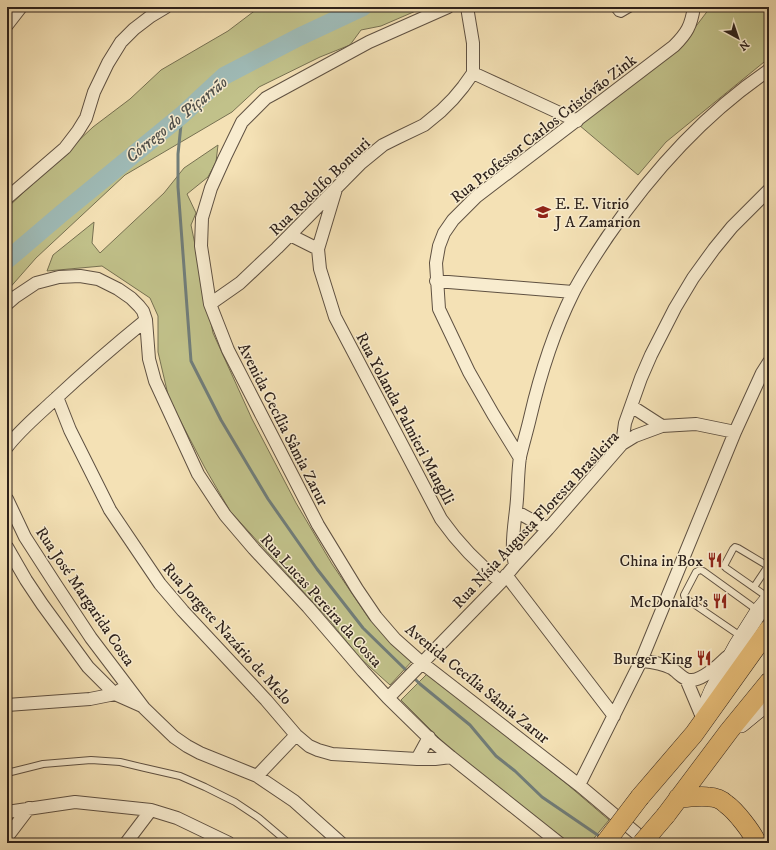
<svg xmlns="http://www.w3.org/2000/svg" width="776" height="850" font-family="'IM FELL DW Pica',serif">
<rect width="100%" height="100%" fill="#f4e1b5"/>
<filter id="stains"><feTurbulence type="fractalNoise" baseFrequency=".005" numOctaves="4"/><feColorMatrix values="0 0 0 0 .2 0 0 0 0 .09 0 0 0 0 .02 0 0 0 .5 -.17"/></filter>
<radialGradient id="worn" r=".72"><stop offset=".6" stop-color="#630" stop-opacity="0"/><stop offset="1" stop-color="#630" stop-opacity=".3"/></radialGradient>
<!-- green -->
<path fill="#c1c18a" stroke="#777152" d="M258 7H425L381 26 361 30 350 45 320 57 259 87 232 112 125 175 36 258 7 291V208L93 127 130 99 161 70 228 31 257 9Z
M735 7H769V58L666 142 638 175 579 125 678 50 709 9Z
M218 145 216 162 208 177 187 194 196 213 191 225 213 333 252 419 296 503 332 564 370 620 413 660 390 685 360 658 330 621 230 511 205 468 169 399 158 352V316L150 298 102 266 47 271 53 255 94 222 92 243 100 253 164 193 184 168Z
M428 673 568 785 609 820 590 843H570L546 825 449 748 401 700Z"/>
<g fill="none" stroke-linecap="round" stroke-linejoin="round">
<!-- stream -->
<path stroke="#717d79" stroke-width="3" d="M182 115 178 154V187L191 361 221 420 268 499 317 569 363 628 408 672
M412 676 420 684 470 725 496 756 515 771 542 797 602 838"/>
<!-- river -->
<path stroke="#9fbbb7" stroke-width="18" d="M7 260 61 214 182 115 224 76 299 37 363 7"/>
<defs>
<path id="lane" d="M613 7 618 13 621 14 633 7
M754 587 768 566 738 548 735 547 733 549 724 566 726 568 769 598
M742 637 685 598 684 595 696 572 700 570 703 571 757 610
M7 773 43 764 91 760 120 762 145 768 180 776 205 787 235 802 259 818 285 840 286 843"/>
<path id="street" d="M448 7 369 42 266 98 242 122 225 157 211 188 202 218 201 246 210 304 228 350 318 525 357 589 376 617 395 639 422 663 579 785 648 843
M7 25 21 7
M473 73 577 121
M336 189 318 249 320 269 335 317 441 519C458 543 478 564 501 582
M7 198 65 148 78 131 86 118 94 92 108 63 121 42 134 29 151 16 166 7
M290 235 318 249
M436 281 573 292
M7 304 15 297 36 283 59 277 80 276 98 279 118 289 131 298 139 306 143 311 146 320 149 359 155 381 198 474 225 515 254 549 308 607 363 671 388 698 433 742 451 757 559 843
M210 304 240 283 277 248 361 163 383 145 397 138 424 125 441 111 453 99 463 87 473 73V43L467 7
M57 397 70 430 110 510 160 584 183 611 266 700 296 735 309 746 318 750 332 754 417 759H435L451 757
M631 406 662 426
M622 444 625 423 641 378 651 355 675 308 693 278 714 249 732 227 769 190
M7 447C20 430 37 416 53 401 83 373 114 346 146 320
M520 458 493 414 469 372 439 309 436 263 439 246 444 233 453 220 476 197 674 46C687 33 691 26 694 7
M7 499 25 537 56 585 91 638 144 708 174 737 187 746 200 753 257 776 294 801 341 843
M517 512 548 529
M7 547 26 580 42 604 88 667 115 694 142 706
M515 565C514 560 513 555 513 550 512 534 516 515 517 499 518 485 518 470 520 457 523 444 527 431 530 418 540 375 553 333 573 293 583 273 596 254 608 236 652 172 704 114 769 70
M506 575 614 716
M641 661C651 662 662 663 671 668 677 671 683 680 690 680 701 681 719 665 727 657
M686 679 702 717
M388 698 501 582 515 565 548 529 622 444 635 436 662 426 696 424 735 432
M7 705 90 699 115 694 120 690
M417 759 429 737
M257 776 296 735
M579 785 641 661 735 432 762 373 769 362
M7 812 75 802 151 810 177 818 229 843
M7 837 29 808
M126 843 151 810"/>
<path id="secondary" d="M703 713 713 690 737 646 759 611 769 599
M741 724 769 701"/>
<path id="primary" d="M640 797 694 734 769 629
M678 798C689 798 699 795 709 797 715 797 722 800 726 804 736 811 752 832 757 843
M666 815 729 731 769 682"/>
</defs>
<!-- lane casing -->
<use href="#lane" stroke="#5f5142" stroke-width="8"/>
<!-- street casing -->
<use href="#street" stroke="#5f5142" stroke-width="14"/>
<!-- secondary casing -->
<use href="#secondary" stroke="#2d211b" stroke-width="18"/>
<!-- primary casing -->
<use href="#primary" stroke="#2d211b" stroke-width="20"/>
<!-- lane -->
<use href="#lane" stroke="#f8eccf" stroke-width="6"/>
<!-- street -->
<use href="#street" stroke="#f8eccf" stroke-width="12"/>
<!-- secondary -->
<use href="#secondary" stroke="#f8eccf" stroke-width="17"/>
<!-- primary -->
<use href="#primary" stroke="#eac07a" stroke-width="19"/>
<defs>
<path id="primary-bridge" d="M605 843 640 797
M642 843 666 815"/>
</defs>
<!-- primary-bridge casing -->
<use href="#primary-bridge" stroke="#2d211b" stroke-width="20" stroke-linecap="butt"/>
<!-- primary-bridge -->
<use href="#primary-bridge" stroke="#eac07a" stroke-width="19"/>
</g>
<!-- icons -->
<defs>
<symbol id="school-bare" viewBox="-9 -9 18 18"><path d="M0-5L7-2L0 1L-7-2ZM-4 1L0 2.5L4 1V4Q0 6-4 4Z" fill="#8f2418" stroke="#f8eccf" stroke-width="2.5" paint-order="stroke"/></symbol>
<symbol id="restaurant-bare" viewBox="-9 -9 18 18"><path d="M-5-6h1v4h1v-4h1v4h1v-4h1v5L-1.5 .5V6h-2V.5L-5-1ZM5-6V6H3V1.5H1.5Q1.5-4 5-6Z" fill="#8f2418" stroke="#f8eccf" stroke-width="2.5" paint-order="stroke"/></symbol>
</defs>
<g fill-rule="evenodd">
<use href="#school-bare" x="532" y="201" width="22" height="22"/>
<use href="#restaurant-bare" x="704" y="549" width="22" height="22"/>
<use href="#restaurant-bare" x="709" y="590" width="22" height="22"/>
<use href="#restaurant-bare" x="693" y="647" width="22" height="22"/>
</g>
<g text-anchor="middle" stroke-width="3" stroke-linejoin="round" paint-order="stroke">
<!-- street labels -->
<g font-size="16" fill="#2d211b" stroke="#f8eccf">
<text transform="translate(543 128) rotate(-38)" y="6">Rua Professor Carlos Cristóvão Zink</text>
<text transform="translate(319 186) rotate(-44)" y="6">Rua Rodolfo Bonturi</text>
<text transform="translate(406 418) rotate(62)" y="6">Rua Yolanda Palmieri Manglli</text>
<text transform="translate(284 424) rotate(63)" y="6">Avenida Cecília Sâmia Zarur</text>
<text transform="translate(535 519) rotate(-47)" y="6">Rua Nísia Augusta Floresta Brasileira</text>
<text transform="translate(86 596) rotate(56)" y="6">Rua José Margarida Costa</text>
<text transform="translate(322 600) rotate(48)" y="6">Rua Lucas Pereira da Costa</text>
<text transform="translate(228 633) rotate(48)" y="6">Rua Jorgete Nazário de Melo</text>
<text transform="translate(478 683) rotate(39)" y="6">Avenida Cecília Sâmia Zarur</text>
</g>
<!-- poi labels -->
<g font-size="16" fill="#2d211b" stroke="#f8eccf" text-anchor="end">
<text x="555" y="209" text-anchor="start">E. E. Vitrio<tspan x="555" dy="18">J A Zamarion</tspan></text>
<text x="703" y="566">China in Box</text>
<text x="708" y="607">McDonald's</text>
<text x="692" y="664">Burger King</text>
</g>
<!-- water labels -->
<g font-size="17" font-style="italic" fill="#4f4f4a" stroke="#f8eccf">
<text transform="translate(176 119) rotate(-39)" y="6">Córrego do Piçarrão</text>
</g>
</g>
<!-- margin -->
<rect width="776" height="850" fill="none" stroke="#f4e1b5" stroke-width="24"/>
<rect x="8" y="8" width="760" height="834" fill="none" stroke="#2d211b" stroke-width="2"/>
<rect x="12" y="12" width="752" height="826" fill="none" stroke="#2d211b"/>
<!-- north arrow -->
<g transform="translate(738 38) rotate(140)" stroke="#f8eccf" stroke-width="3" paint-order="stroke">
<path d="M0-3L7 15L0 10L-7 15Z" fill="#2d211b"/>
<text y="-6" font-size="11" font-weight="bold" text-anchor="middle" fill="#2d211b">N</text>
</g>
<rect width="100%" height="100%" filter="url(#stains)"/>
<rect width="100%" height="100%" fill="url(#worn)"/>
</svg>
